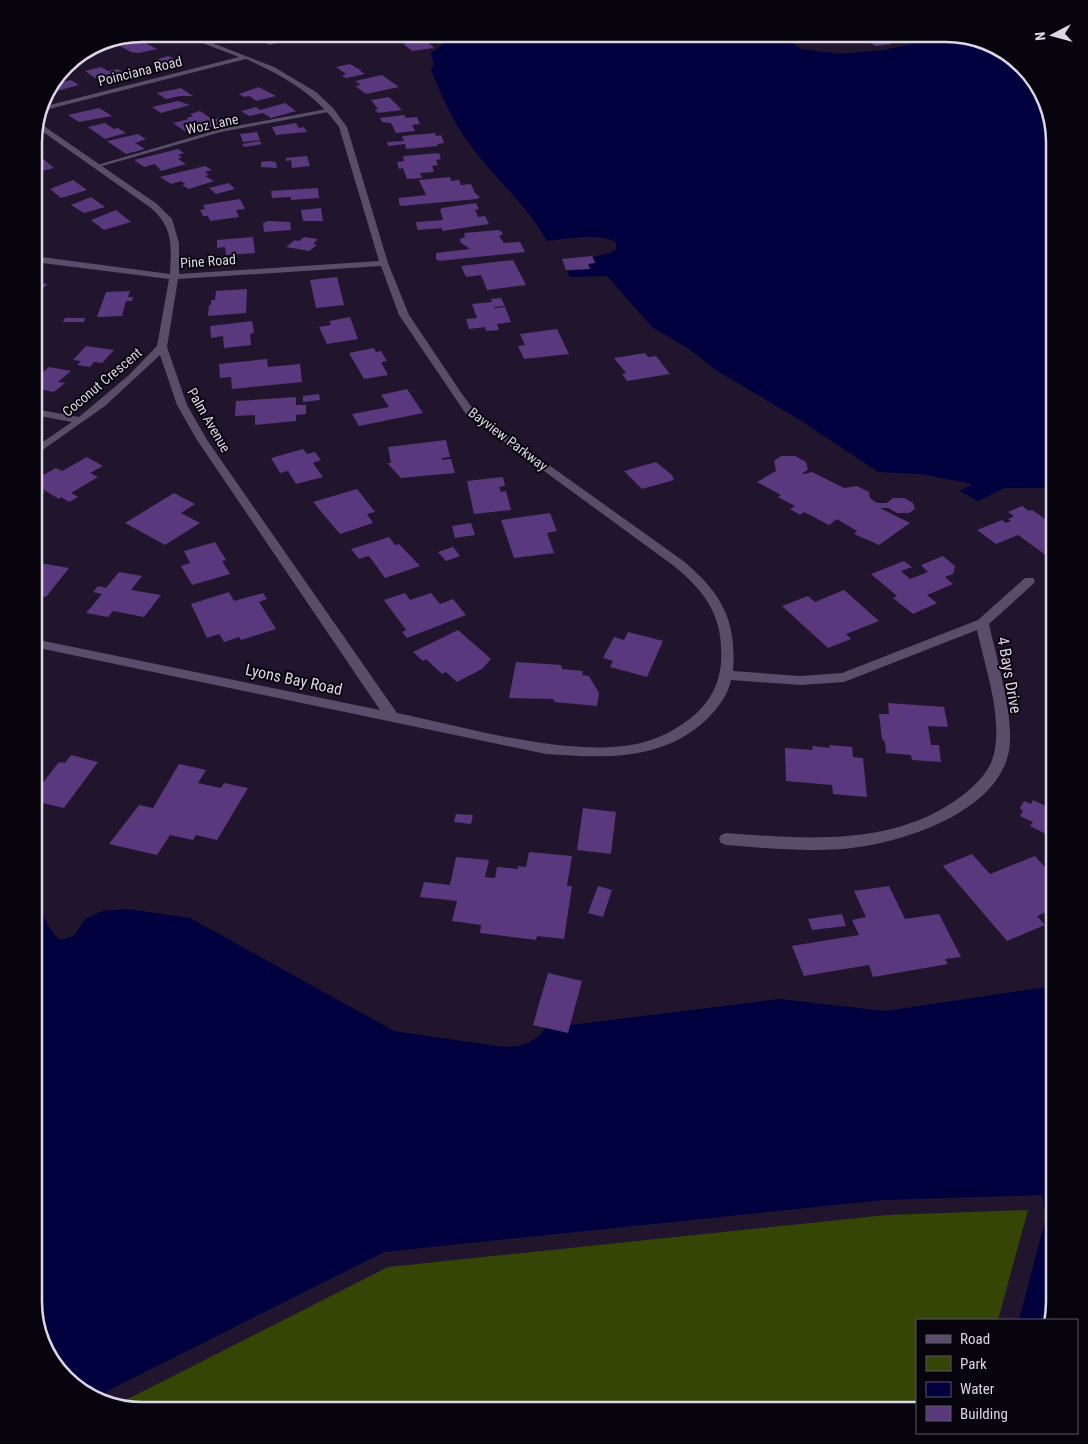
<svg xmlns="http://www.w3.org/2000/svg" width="1088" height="1444" font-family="'Roboto Condensed',sans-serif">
<rect width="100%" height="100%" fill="#20152d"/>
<!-- green -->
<path fill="#344506" d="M1028 1210 998 1320H917V1402L911 1410H143L118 1404 388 1267 887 1215Z"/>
<!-- water -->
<path fill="#00003e" d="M458 34H800L792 39 793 43 801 49 840 54 884 50 937 38 959 36 999 48 1036 82 1054 143V488H1005L978 501 960 491 973 484 920 474 878 472 800 420 716 370 689 349 652 327 607 276 570 277 567 271 591 269 589 264 596 263 593 257 610 253 616 249V242C596 232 569 239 547 241 526 203 493 177 468 142 452 120 441 94 431 70L434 65 431 53Z
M34 904C46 916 49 932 60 940L74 936 85 919 102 911 127 909 190 918 394 1031 504 1047C523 1047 534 1043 546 1028L780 999 885 1011 1054 986V1301L1049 1320H1019L1046 1217 1042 1195 883 1200 384 1252 113 1388 98 1398 89 1396 52 1362 34 1301Z"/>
<!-- building -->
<path fill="#5a387d" d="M267 34H288L295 37 270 45 254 37Z
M881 37 892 44 875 46 865 38Z
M418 40 429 43 434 48 412 51 403 44Z
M142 41 157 49 139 53 131 52 120 46Z
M168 56 184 62 168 67 153 65 158 63 154 62 157 60H155Z
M350 64 362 71H360L365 74 346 78 342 76 346 74 336 67Z
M101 67 108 71 118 69 130 76 101 82 85 71Z
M382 75 399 87 366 94 355 86 361 85 355 81Z
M71 80 79 85 53 92 56 94 44 97 53 84Z
M259 87 276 96 257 101 249 96 244 97 239 94Z
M181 88 193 96H180L166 99 157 93Z
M389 97 402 110 378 113 375 109H378L371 100Z
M178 101 190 105 161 113 152 107Z
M285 103 296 111 271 118 263 113 249 116 241 111 256 107 260 110Z
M99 108 112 116 79 122 68 115Z
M200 111 213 120 218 118 226 123 207 128 202 125 185 131 173 123 189 119 186 118 193 116 190 114Z
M404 115 406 118 417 117 420 124 412 125 415 131 396 133 391 123 382 122 380 118Z
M105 123 114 129 118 128 126 133 105 139 88 127Z
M296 123 299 128 304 127 307 132 276 135 272 127Z
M257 132 260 140 243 142 240 134Z
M435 133 436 136 441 135 444 143 437 144 438 146 406 149 405 144 388 146 387 142 404 141 402 136Z
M138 134 146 139 135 143 145 149 126 154 107 141Z
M259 141 262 144 245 147 242 144Z
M178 149 184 153 178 155 182 157 178 159 186 164 161 171 155 164 144 167 134 160Z
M439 153 441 159 436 160 438 165 432 166 434 172 420 173 422 178 407 179 403 168 399 169 397 162 404 161 403 156Z
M307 156 310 166 292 168 291 160 286 161V158Z
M41 157 54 168 34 173V159Z
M268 161 276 162 277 168 261 167V162Z
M205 166 212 170 205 172 209 175 205 176 214 181 189 189 182 185 185 184 181 181 171 184 160 177Z
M450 177 451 181 459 180 461 185 471 184 475 193 480 197 477 199 401 206 399 204V198L426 195 419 180Z
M73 180 87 190 61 198 50 189Z
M229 183 235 189 216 194 209 188Z
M318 188 319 198 291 200V197L272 198 271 191Z
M91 197 105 207 84 213 71 205Z
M240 199 245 209 236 210 239 217 210 221 208 216H203L200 210 205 209 203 205Z
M476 203 479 209 475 210 478 217 485 216 489 224 442 231V228L418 230 417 228 416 222 443 220 440 210 442 208Z
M321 208 323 221H303L301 210Z
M116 210 131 222 104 230 91 220Z
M268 221 290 222 291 230 264 232 263 223Z
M498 230 501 231 503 234 499 236 504 243 520 242 525 252 439 261 436 259V253L470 249 460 242V239L465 237 464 233Z
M253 237 255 253 226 255 225 247 217 248V240Z
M304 237 318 239 313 244 317 245 309 251 286 247 295 240 299 241Z
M592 256 595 263 588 264 590 269 566 270 562 259Z
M513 260 526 285 487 290 481 275 466 277 461 266Z
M337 277 344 305 316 308 310 280Z
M34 282 48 284 37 293 34 292Z
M247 289 246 313 208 316 209 305H211V300H215L216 291Z
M130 291 128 297H133L132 301H126L122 316 97 317 106 292Z
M501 298 505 306 494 307 495 308 505 307 511 322 497 324 499 330 486 331 485 327 469 329 466 319 477 318 472 304 492 302 491 299Z
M350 317 358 339 327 344 319 327 331 325 329 321Z
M65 318H85L84 322H63Z
M252 321 254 333 250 334 251 345 224 348 223 336 211 338 210 326Z
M557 329 569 354 524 359 518 346 525 345 520 334Z
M86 346 114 350 102 363 94 362 90 367 77 365 81 361 73 360Z
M374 348 376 352 381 351 387 361 381 362 388 375 364 379 349 353Z
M645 353 648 357 656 356 670 374 627 381 622 374 626 373 614 358Z
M267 359 268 367 300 364 302 382 232 389 231 377 220 378 219 364Z
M49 367 71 371 58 382 65 383 54 392 34 388V370L43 372Z
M407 389 423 413 359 426 352 414 389 407 381 395Z
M319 394 320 400 303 402V396Z
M296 397V405H306V414L296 415V421L255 425V415L235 416 236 401Z
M446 440 450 457 442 458V460L451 459 455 473 401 478 387 463H391L388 447Z
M303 449 307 454 315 452 321 460 313 463 323 477 296 484 288 471 280 473 271 458Z
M781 456H795L806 462 808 470 802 473 804 474 812 472 844 488 857 486 869 492 870 498 877 503H887L893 498H904L913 503 915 509 909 513H897L888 508H880L910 523 879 545 854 534 857 531 837 519 829 525 804 512 800 515 790 509 795 506 778 497 781 495 757 482 776 471 774 461Z
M87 457 103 466 90 473 98 477 71 493 78 497 69 502 61 497 59 499 34 484V480L56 468 62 471Z
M656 462 672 475 674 480 642 489 624 471Z
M503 477 505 486 499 487 501 492 506 491 511 510 474 514 467 481Z
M34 488 45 492 34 500Z
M357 489 375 512 367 514 373 523 340 534 313 502Z
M174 493 195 504 181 513 200 523 165 545 125 523Z
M1022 506 1029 511 1032 510 1054 525V553L1047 556 1018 535 996 544 977 530 1002 520 1006 523 1011 521 1008 519 1014 516 1008 512Z
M550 513 557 531 547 533 554 553 514 558 501 520Z
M471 523 475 535 455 538 452 526Z
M389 537 395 545 399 544 420 566 385 578 369 556 359 559 351 549Z
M215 542 226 560 222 561 230 574 192 585 181 566 190 563 184 551Z
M453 547 460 556 446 561 438 552Z
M943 556 955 566 953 574 945 577 953 584 927 595 937 603 913 614 893 598 897 596 871 574 904 561 912 567 901 571 910 579 928 572 921 565Z
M34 562 69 568 46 597 34 595Z
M119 572 142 576 131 590 161 595 144 617 113 611 108 617 86 613 102 594 93 592 98 586 106 588Z
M844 590 879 621 846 634 851 639 828 648 782 606 808 596 815 602Z
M229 592 234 601 263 593 267 599 259 602 276 629 241 640 239 637 224 642 219 634 207 638 191 604Z
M405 593 410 600 431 593 440 604 453 599 466 615 407 638 402 632 406 630 384 600Z
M458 630 491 659 482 669 457 682 446 672 442 674 426 659 423 661 413 652Z
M628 632 663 641 647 677 610 667 613 661 603 658 614 637 624 640Z
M516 662 561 665 562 669 583 671 582 675 589 676 599 693 597 706 554 702V699L509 698Z
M888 703 944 707 948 727 928 726 931 745H939L941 762 912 760 911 755 886 753 885 742 882 739 879 714H889Z
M829 745 852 747 853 757 863 758 867 797 833 794 832 785 786 781 785 748 813 750 812 746 830 748Z
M71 755 98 762 64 808 34 801 36 798 34 794 59 762 65 763Z
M179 764 206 770 198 783 221 788 224 783 248 788 217 840 196 835 193 840 170 835 157 855 109 844 139 805 153 808Z
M1033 800 1054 810V843L1049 841 1052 837 1030 826 1033 822 1020 816 1023 811 1020 808 1024 801 1031 804Z
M583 808 616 812 611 854 577 850Z
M456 814 473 815 471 824 454 822Z
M529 852 572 856 567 886H572L564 939 537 936 536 940 480 933 481 925 452 921 457 901 420 897 424 882 450 885 456 857 489 860 485 877 495 878 497 867 518 869V866L526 867Z
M972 854 990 874 1035 856 1054 877V909L1037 916 1045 925 1007 941 943 866Z
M598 886 612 890 603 917 588 913Z
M889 886 905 919 939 914 961 957 945 959 948 964 873 977 869 965 804 976 792 946 859 935 852 920 866 917 854 891Z
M842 914 846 926 812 930 808 919Z
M548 973 582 981 568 1033 533 1025Z"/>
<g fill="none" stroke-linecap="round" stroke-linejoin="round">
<!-- service -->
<path fill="#5a4d69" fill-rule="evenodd" d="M332 108 334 109V111L221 132 99 167 94 166 220 129Z"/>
<!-- minor -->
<path fill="#5a4d69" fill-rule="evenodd" d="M179 34H188L205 40 274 67 316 92 333 108 347 127 388 263 409 315 462 394 474 410 486 420 682 560C721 592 737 620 733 671L800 676 842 673 978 620 1025 578H1033L1035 581 1033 584 989 624C996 658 1015 717 1009 751 997 814 899 844 843 849 804 852 765 848 726 845L721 843 719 839 721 835 726 833C806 839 896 847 963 795 978 783 992 769 995 749 1001 711 985 667 977 630L844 682 800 685 731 680C728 695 718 708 707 719 662 762 603 758 546 754L34 647V639L380 710 197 440 177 405 160 355 105 406 34 456V448L72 422 34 415V409L79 417 129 375 157 346 169 279 34 262V256L170 274C171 245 174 229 151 208L36 127 38 122 157 204 172 219 179 243V274L379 261 339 127C315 93 283 76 246 59L41 111 42 107 239 57ZM381 266 399 315 466 414 674 566C707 593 724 618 721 663 719 686 709 703 691 718 679 727 666 735 651 740 584 763 466 727 397 713L207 440 187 405 167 347 178 279Z"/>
</g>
<g text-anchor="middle" stroke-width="4" stroke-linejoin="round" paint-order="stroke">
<!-- far-street labels -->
<g font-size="14" fill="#dcd6e6" stroke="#08040d">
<text transform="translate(140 71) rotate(-14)" y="5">Poinciana Road</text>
<text transform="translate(212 124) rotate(-12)" y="5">Woz Lane</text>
<text transform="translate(208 261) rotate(-4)" y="5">Pine Road</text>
<text transform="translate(102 382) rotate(-40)" y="5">Coconut Crescent</text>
<text transform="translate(209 420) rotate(60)" y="5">Palm Avenue</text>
<text transform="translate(508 439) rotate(37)" y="5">Bayview Parkway</text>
</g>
<!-- street labels -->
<g font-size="16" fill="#dcd6e6" stroke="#08040d">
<text transform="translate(1010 675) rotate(80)" y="6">4 Bays Drive</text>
<text transform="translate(294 679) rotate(12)" y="6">Lyons Bay Road</text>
</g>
</g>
<!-- crop -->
<path d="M0 0H1088V1444H0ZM142 42H946A100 100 0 0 1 1046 142V1302A100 100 0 0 1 946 1402H142A100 100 0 0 1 42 1302V142A100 100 0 0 1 142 42Z" fill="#08040d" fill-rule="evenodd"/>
<path fill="none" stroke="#dcd6e6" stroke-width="2.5" d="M142 42H946A100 100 0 0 1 1046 142V1302A100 100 0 0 1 946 1402H142A100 100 0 0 1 42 1302V142A100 100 0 0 1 142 42Z"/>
<!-- legend -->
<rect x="916" y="1319" width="162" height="115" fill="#08040d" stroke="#5d5864"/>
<rect x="926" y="1335" width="25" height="8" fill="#5a4d69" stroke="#5d5864"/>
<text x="960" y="1344" font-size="15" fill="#dcd6e6">Road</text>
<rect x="926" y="1356" width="25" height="15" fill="#344506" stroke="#5d5864"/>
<text x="960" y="1369" font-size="15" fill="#dcd6e6">Park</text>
<rect x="926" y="1382" width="25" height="15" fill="#00003e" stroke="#5d5864"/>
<text x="960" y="1394" font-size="15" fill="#dcd6e6">Water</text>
<rect x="926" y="1406" width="25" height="15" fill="#5a387d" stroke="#5d5864"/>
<text x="960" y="1419" font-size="15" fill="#dcd6e6">Building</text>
<!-- north arrow -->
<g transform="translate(1053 35) rotate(264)" stroke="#08040d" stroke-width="4" paint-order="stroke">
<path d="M0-4L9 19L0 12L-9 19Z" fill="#dcd6e6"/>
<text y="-8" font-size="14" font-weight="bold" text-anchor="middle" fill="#dcd6e6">N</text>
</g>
</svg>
